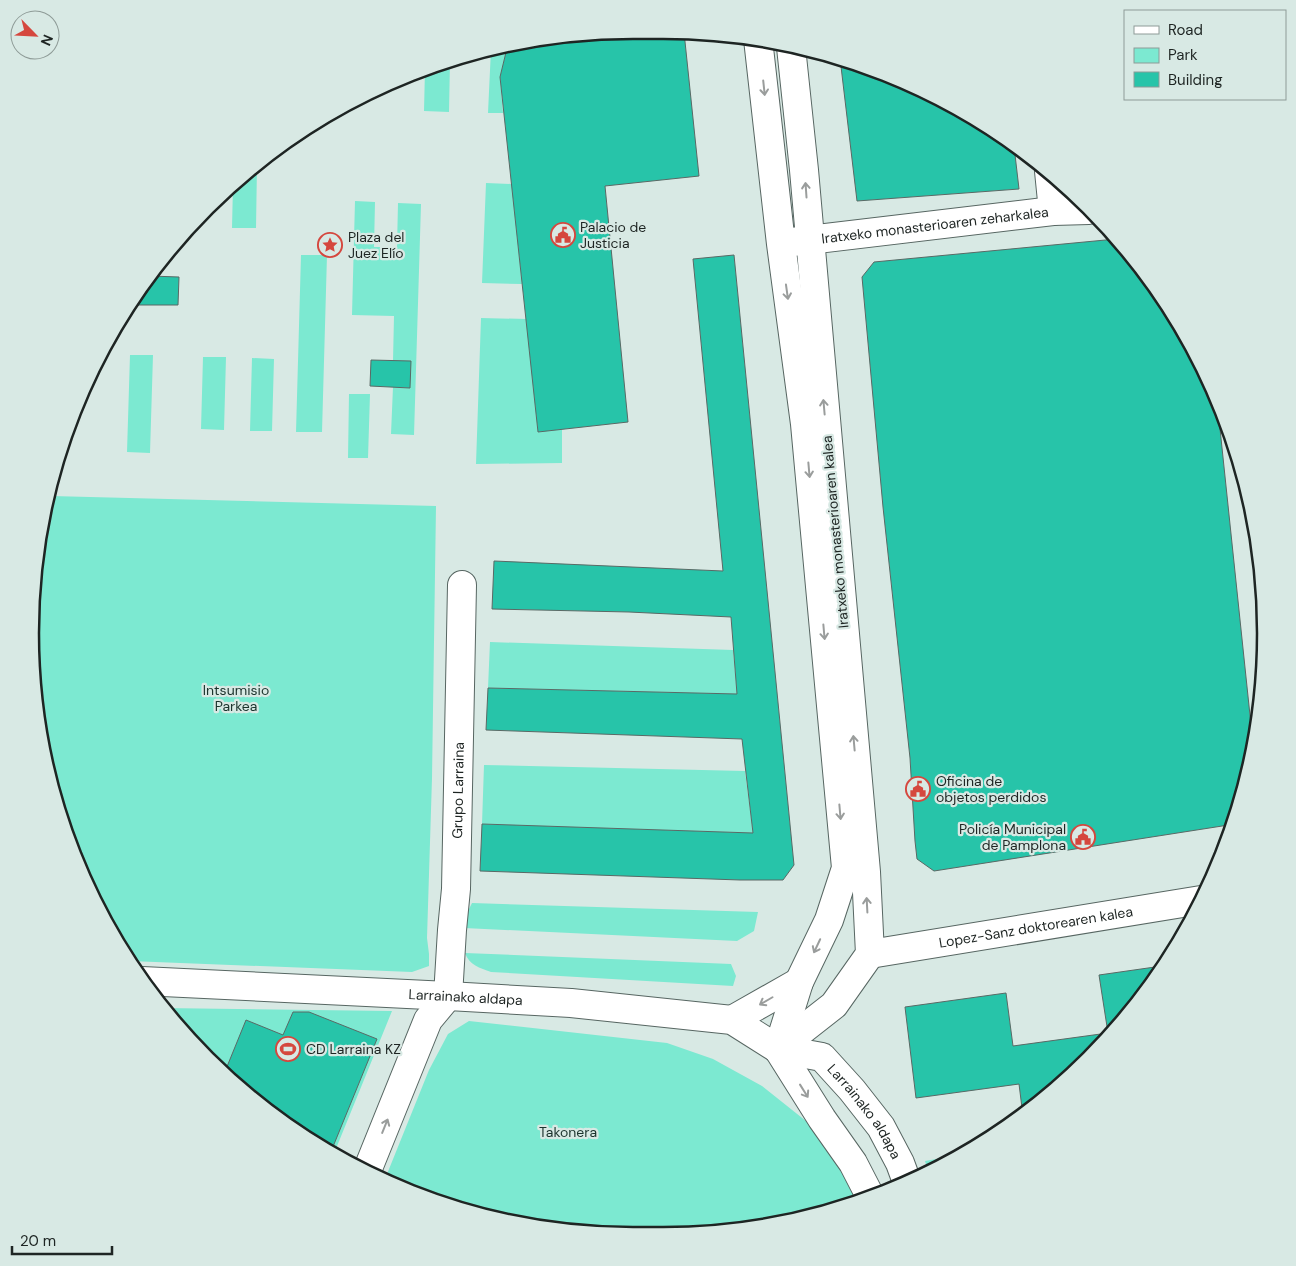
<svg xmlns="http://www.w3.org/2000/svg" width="1296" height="1266" font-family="'DM Sans',sans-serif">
<rect width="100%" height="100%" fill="#d8e9e4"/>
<!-- green -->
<path fill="#7ce9d1" d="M508 44 500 77 503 113H488L491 49Z
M450 61 449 112 424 111 425 69Z
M257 165 256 228H232L233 185Z
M486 183 512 184 522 284 482 283Z
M355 201 375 202 374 247H397L398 203 421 204 414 435 391 434 393 387 410 388 393 361 394 316 352 315Z
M301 255H327L322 432H296Z
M481 318 527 319 538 432 562 429V463L476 464Z
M130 355H153L150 453 127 452Z
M203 357H226L224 430 201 429Z
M252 358 274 359 272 431H250Z
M349 394H370L368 458H348Z
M51 496 436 506 432 778 427 938 429 954V966L412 972 130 961 92 899 50 789 31 672 35 554Z
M490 642 733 650 737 694 488 688Z
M484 765 745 771 753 833 482 824Z
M472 903 758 912 754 931 737 941 464 928 465 917Z
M465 953 731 964 736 976 733 986 491 972C480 968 469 965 465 953Z
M162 1008 392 1011 333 1156 236 1087Z
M469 1021 667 1043 713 1059 762 1086 816 1129 864 1198 819 1216 702 1235 555 1231 439 1204 385 1179 429 1070 448 1034Z
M960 1155 929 1174 925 1161Z"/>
<!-- building -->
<path fill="#27c4a9" stroke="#5a6965" d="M633 30 684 32 699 176 605 186 628 422 538 432 500 77 508 44 515 42Z
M840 58 857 62 965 111 1014 146 1019 189 857 201Z
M1116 239 1142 266 1204 367 1217 400 1253 744 1235 824 934 871 917 859 915 841 910 758 883 507 862 277 874 262Z
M734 255 794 865 783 880H740L480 871 482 824 753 833 742 739 486 730 488 688 737 694 731 617 629 612 492 609 494 561 723 571 693 259Z
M150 276 179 277 178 305H128L131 298Z
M371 360 411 361 410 388 370 386Z
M1162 966 1116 1031 1030 1112 1023 1116 1019 1084 916 1098 905 1007 1006 993 1013 1046 1108 1033 1099 975Z
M293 1012H309L377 1039 330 1154 236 1087 224 1074 246 1020 283 1035Z"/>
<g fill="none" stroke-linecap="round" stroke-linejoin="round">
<defs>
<g id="minor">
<path d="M758 39 781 244 805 424 846 868 829 920 799 982 778 1049"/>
<path d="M1049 171 1053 211"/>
<path id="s1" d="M792 242 1053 211 1089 210"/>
<path id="s2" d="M870 954 1201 900"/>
<path id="s3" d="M142 981 448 996 571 1003 732 1020 778 1049 822 1057 852 1090 881 1127 900 1163 907 1182"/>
<path id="s4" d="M448 996 452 930 456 889 462 585"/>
<path d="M732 1020 799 982"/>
<path d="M778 1049 788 1041 834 1005 870 954 866 872 804 170 791 47"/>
<path d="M778 1049 822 1119 853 1163 870 1196"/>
<path d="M367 1171 428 1020 448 996"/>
</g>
</defs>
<!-- minor casing -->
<use href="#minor" stroke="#576662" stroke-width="30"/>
<!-- minor -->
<use href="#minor" stroke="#fff" stroke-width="28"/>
</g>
<!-- one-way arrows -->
<defs><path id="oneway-shaft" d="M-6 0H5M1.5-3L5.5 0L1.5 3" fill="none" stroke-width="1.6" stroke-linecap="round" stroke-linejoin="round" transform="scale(1.25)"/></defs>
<g stroke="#9a9d9c">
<use href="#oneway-shaft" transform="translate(764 88) rotate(84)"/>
<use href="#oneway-shaft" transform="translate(806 190) rotate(-94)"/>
<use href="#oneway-shaft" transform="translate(787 292) rotate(82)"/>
<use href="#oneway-shaft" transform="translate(824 407) rotate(-95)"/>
<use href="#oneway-shaft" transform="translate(809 470) rotate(85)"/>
<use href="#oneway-shaft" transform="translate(824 632) rotate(85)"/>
<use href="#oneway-shaft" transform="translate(854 743) rotate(-95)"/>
<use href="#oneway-shaft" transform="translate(840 812) rotate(85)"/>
<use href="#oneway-shaft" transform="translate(867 905) rotate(-93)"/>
<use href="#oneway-shaft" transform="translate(817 946) rotate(115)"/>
<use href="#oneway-shaft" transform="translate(766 1001) rotate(150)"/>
<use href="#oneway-shaft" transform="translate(804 1091) rotate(58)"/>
<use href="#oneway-shaft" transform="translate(385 1126) rotate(-68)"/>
</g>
<!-- icons -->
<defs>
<symbol id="civic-ring" viewBox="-11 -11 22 22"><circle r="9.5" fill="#d8e9e4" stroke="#d5473e" stroke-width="1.5"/><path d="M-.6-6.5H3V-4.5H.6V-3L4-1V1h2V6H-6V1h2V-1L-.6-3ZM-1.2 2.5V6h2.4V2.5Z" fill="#d5473e"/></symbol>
<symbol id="sight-ring" viewBox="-11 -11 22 22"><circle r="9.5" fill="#d8e9e4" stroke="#d5473e" stroke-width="1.5"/><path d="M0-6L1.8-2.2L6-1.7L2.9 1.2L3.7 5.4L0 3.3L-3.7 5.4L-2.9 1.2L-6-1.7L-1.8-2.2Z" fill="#d5473e"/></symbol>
<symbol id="stadium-ring" viewBox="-11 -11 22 22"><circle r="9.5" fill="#d8e9e4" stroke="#d5473e" stroke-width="1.5"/><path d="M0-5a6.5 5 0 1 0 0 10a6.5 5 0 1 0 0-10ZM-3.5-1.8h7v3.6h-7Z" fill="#d5473e"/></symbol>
</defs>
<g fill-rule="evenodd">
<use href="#civic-ring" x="549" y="221" width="28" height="28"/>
<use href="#sight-ring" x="316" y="231" width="28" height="28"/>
<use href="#civic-ring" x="904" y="775" width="28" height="28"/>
<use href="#civic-ring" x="1069" y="823" width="28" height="28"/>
<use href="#stadium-ring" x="274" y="1035" width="28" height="28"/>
</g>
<g text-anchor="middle" stroke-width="4.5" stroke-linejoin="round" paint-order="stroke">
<!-- street labels -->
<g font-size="14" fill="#1e2523" stroke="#d8e9e4">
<text dy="5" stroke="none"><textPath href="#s1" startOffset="144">Iratxeko monasterioaren zeharkalea</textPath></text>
<text transform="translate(835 532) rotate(-95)" y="5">Iratxeko monasterioaren kalea</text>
<text dy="5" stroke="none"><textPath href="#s4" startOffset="206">Grupo Larraina</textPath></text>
<text dy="5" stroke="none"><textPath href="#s2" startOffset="168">Lopez-Sanz doktorearen kalea</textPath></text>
<text dy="5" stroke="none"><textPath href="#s3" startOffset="324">Larrainako aldapa</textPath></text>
<text dy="5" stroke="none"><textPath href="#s3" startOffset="760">Larrainako aldapa</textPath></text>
</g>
<!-- poi labels -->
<g font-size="14" fill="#1e2523" stroke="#d8e9e4" text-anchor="start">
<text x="580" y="232">Palacio de<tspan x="580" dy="16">Justicia</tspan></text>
<text x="348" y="242">Plaza del<tspan x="348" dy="16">Juez Elío</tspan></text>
<text x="936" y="786">Oficina de<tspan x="936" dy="16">objetos perdidos</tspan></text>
<text x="1066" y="834" text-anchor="end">Policía Municipal<tspan x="1066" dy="16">de Pamplona</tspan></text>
<text x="306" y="1054">CD Larraina KZ</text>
</g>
<!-- park labels -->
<g font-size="14" fill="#1b332d" stroke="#d8e9e4">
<text x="236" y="695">Intsumisio<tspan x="236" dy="16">Parkea</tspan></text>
<text x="568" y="1137">Takonera</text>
</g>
</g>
<!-- crop -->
<path d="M0 0H1296V1266H0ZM633 39H663A594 594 0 0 1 1257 633V633A594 594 0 0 1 663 1227H633A594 594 0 0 1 39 633V633A594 594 0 0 1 633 39Z" fill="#d8e9e4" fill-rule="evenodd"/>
<path fill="none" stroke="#1e2523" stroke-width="2.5" d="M633 39H663A594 594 0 0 1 1257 633V633A594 594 0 0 1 663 1227H633A594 594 0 0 1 39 633V633A594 594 0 0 1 633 39Z"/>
<!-- legend -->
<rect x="1124" y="10" width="162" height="90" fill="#d8e9e4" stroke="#8e9b97"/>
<rect x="1134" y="26" width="25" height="8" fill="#ffffff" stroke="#8e9b97"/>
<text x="1168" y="35" font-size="15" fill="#1e2523">Road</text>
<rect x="1134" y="48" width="25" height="15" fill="#7ce9d1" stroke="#8e9b97"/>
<text x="1168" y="60" font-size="15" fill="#1e2523">Park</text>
<rect x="1134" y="72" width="25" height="15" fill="#27c4a9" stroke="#8e9b97"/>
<text x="1168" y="85" font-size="15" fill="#1e2523">Building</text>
<!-- north arrow -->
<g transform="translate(35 35) rotate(114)"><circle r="24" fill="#d8e9e4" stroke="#8e9b97"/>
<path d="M0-4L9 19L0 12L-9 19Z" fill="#d5473e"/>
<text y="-8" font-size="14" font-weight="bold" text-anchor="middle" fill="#1e2523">N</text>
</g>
<!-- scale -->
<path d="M12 1246v8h100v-8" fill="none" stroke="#1e2523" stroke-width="2.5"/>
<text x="20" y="1246" font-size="15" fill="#1e2523" stroke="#d8e9e4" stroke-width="4" paint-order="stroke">20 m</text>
</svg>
